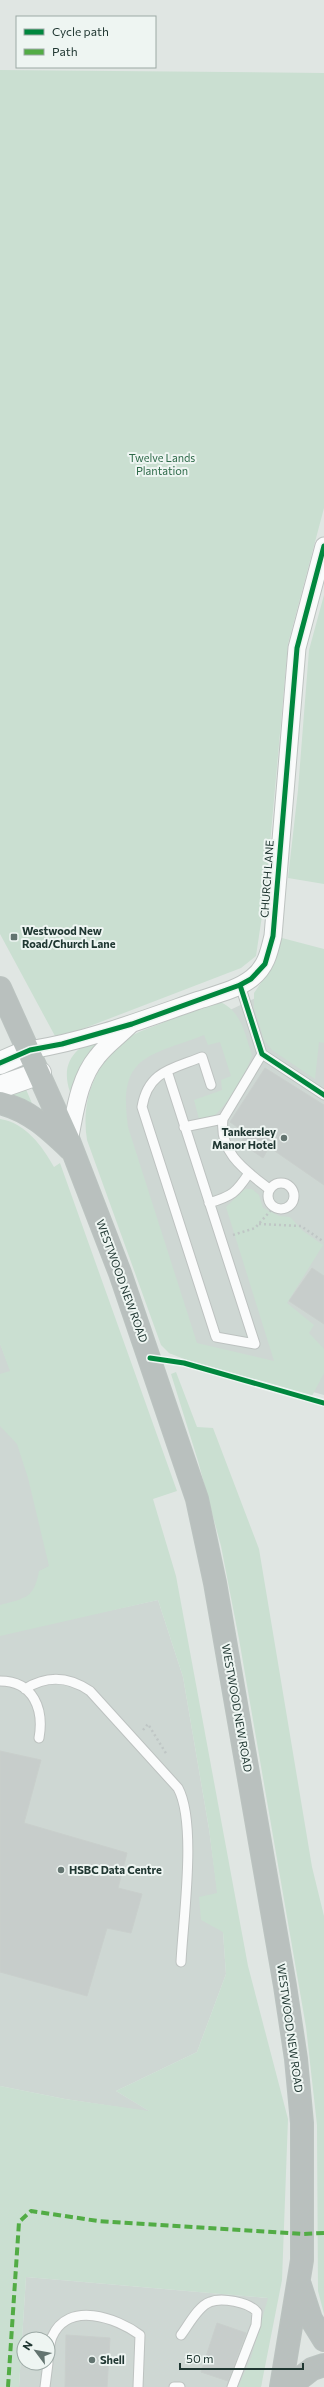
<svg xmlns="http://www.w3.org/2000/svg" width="324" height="2387" font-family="Commissioner,sans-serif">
<rect width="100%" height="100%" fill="#e0e6e3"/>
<!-- built -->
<path fill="#ced7d3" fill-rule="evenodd" d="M324 949V1395L169 1353 117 1139 120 1075 152 1042 200 1024 260 996Z
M0 1343 103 1612 158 1600 183 1677 209 1829 223 1932 226 1974 197 2052 116 2091 151 2112 65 2099 0 2086Z
M26 2277 267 2298 271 2278 261 2387H19ZM24 2339H48V2363H24Z"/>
<!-- green -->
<path fill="#cadfd1" d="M0 70 324 73V508L288 644 266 889 256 956 241 968 64 1036H55L0 934Z
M324 595V884L288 878 298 790 309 650Z
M282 938 324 949V1043L319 1042 315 1079 272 1050 264 1040 254 1007V993L275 962Z
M218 1001C242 1011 244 1032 252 1055 245 1077 228 1104 211 1119H199L194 1100 222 1090 221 1080 231 1076 220 1042 208 1045 204 1035C147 1057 118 1055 128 1127L197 1343 274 1361 226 1207 245 1189H252L259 1195 263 1208 279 1216 290 1217 303 1231 323 1245 287 1303 314 1325 309 1333 324 1349V1373L312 1396 184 1359 169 1353 161 1345 87 1140C81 1103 93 1067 123 1042 134 1032 153 1027 167 1021 184 1014 200 1006 218 1001Z
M106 1034C89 1051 78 1069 70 1092 59 1060 78 1045 106 1034Z
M25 1087 34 1108 2 1095Z
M0 1119C26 1123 42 1146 54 1167L60 1163 177 1491 153 1499 176 1576 248 1966 288 2119 282 2280 261 2387H238L251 2358 268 2298 26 2277 19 2387H0V2086L65 2099 149 2111 116 2091 197 2052 226 1974 223 1932 201 1920 199 1897 217 1893 209 1829 183 1677 158 1600 0 1636V1605C25 1598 34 1599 39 1571L49 1566 28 1478 17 1444 0 1426V1374L10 1371 0 1344Z
M176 1372 197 1427 213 1428 259 1549 312 1867 324 1916V2314L318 2291 317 2125 306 2027 239 1639 221 1546 198 1461 171 1374Z"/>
<!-- building -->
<path fill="#c7cdcb" stroke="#c9cfcc" d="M265 1068 324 1105V1185L269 1147 263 1158 241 1143 246 1133 230 1122Z
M312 1268 324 1276V1324L289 1301Z
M0 1751 41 1760 24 1823 127 1853 118 1888 142 1894 131 1933 107 1928 87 1996 0 1972Z
M217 2323 246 2333 228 2381 201 2372Z
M66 2335 110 2338 107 2387H65Z"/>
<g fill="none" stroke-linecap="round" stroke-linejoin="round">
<defs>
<path id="lane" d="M240 985 262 1054 324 1095
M262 1054 223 1119C219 1153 245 1170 269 1189
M167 1071 255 1344 216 1337 142 1107C148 1071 172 1069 202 1057L211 1085
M184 1127 223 1119
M268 1196a13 13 0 1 1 26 0a13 13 0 1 1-26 0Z
M209 1203C232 1196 236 1193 249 1173
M0 1681C34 1681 44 1710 39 1738
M25 1689C47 1675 68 1676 90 1691L178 1788C197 1823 183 1920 181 1962
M181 2335C188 2326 198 2306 210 2302 221 2297 249 2302 257 2312L256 2325 232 2387
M48 2361C49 2354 49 2344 52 2337 68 2300 117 2318 140 2335L138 2387
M45 2387 48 2363
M174 2387H180"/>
<path id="street" d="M30 1050C87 1041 142 1020 196 1001 214 995 237 990 252 978 266 967 269 953 273 936L297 648 324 546
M69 1141C75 1113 78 1080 97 1057 106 1045 119 1036 130 1025"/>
<path id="secondary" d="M0 1063 30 1050
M0 1087 40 1073"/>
<path id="highway" d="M0 988 69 1141 120 1273 197 1499 215 1583 285 1986 296 2059 302 2123V2260L281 2387
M0 1103C29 1110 49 1129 70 1149
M300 2285 311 2319 324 2340
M289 2387 312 2369 324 2365"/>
</defs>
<!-- lane casing -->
<use href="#lane" stroke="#bdc2c0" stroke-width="11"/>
<!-- street casing -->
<use href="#street" stroke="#bdc2c0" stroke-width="19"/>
<!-- secondary casing -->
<use href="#secondary" stroke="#bdc3c1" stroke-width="24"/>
<!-- highway casing -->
<use href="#highway" stroke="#bbc3c0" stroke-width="24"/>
<!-- path -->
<path stroke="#bfc6c5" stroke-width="2.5" stroke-dasharray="2 3" stroke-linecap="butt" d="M259 1224 301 1226 324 1242
M233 1235 255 1228 274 1207
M143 1730 148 1724 167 1755"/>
<!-- lane -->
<use href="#lane" stroke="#fafbfb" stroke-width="9"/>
<!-- street -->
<use href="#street" stroke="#fafbfb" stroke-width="17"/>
<!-- secondary -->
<use href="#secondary" stroke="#fafbfb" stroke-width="22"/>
<!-- highway -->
<use href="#highway" stroke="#b9c0be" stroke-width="22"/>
<!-- quiet -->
<path stroke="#52ac45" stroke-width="4" stroke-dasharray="8 4" stroke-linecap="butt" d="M8 2387 19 2222 31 2211 98 2221 303 2234 324 2233"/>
<defs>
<path id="cycleway" d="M240 985 262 1054 324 1095
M0 1063 30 1050 62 1044 132 1024 240 985 251 979 265 964 273 936 297 648 324 546
M150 1358 184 1363 324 1403"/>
</defs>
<!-- cycleway casing -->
<use href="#cycleway" stroke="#eef5f2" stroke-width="8"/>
<!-- cycleway -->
<use href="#cycleway" stroke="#00873e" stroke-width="5"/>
</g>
<!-- markers -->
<g fill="#637470" stroke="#eef5f2" stroke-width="1.5">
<rect x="10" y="933" width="8" height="8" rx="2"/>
<circle cx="284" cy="1138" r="4"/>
<circle cx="61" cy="1870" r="4"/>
<circle cx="92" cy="2360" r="4"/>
</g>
<g text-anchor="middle" stroke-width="4" stroke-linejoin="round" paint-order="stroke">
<!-- park labels -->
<g font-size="11" fill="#2e6a49" stroke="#eef5f2">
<text x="162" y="462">Twelve Lands<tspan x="162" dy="13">Plantation</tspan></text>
</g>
<!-- street labels -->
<g font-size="11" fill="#203732" stroke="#eef5f2">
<text transform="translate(267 879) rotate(-86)" y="4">CHURCH LANE</text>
<text transform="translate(122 1281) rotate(70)" y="4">WESTWOOD NEW ROAD</text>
<text transform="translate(237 1708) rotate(80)" y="4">WESTWOOD NEW ROAD</text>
<text transform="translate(290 2028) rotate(82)" y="4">WESTWOOD NEW ROAD</text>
</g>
<!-- poi labels -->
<g font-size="11" font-weight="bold" fill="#203732" stroke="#eef5f2" text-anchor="start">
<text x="22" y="935">Westwood New<tspan x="22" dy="13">Road/Church Lane</tspan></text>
<text x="276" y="1136" text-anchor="end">Tankersley<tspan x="276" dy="13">Manor Hotel</tspan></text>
<text x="69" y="1874">HSBC Data Centre</text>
<text x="100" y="2364">Shell</text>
</g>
</g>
<!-- legend -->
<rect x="16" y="16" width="140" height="52" fill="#eef5f2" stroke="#9ca9a5"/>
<rect x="24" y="29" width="20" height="6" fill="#00873e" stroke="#9ca9a5"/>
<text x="52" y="36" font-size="12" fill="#203732">Cycle path</text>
<rect x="24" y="49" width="20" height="6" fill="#52ac45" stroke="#9ca9a5"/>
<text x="52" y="56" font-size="12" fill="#203732">Path</text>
<!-- north arrow -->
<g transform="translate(36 2351) rotate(302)"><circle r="19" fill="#eef5f2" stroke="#9ca9a5"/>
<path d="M0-3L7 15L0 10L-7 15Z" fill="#637470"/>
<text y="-6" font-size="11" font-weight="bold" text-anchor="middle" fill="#203732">N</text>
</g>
<!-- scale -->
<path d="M180 2363v6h123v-6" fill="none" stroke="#203732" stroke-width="2"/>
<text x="186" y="2363" font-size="12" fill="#203732" stroke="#eef5f2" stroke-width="3" paint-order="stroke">50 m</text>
</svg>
